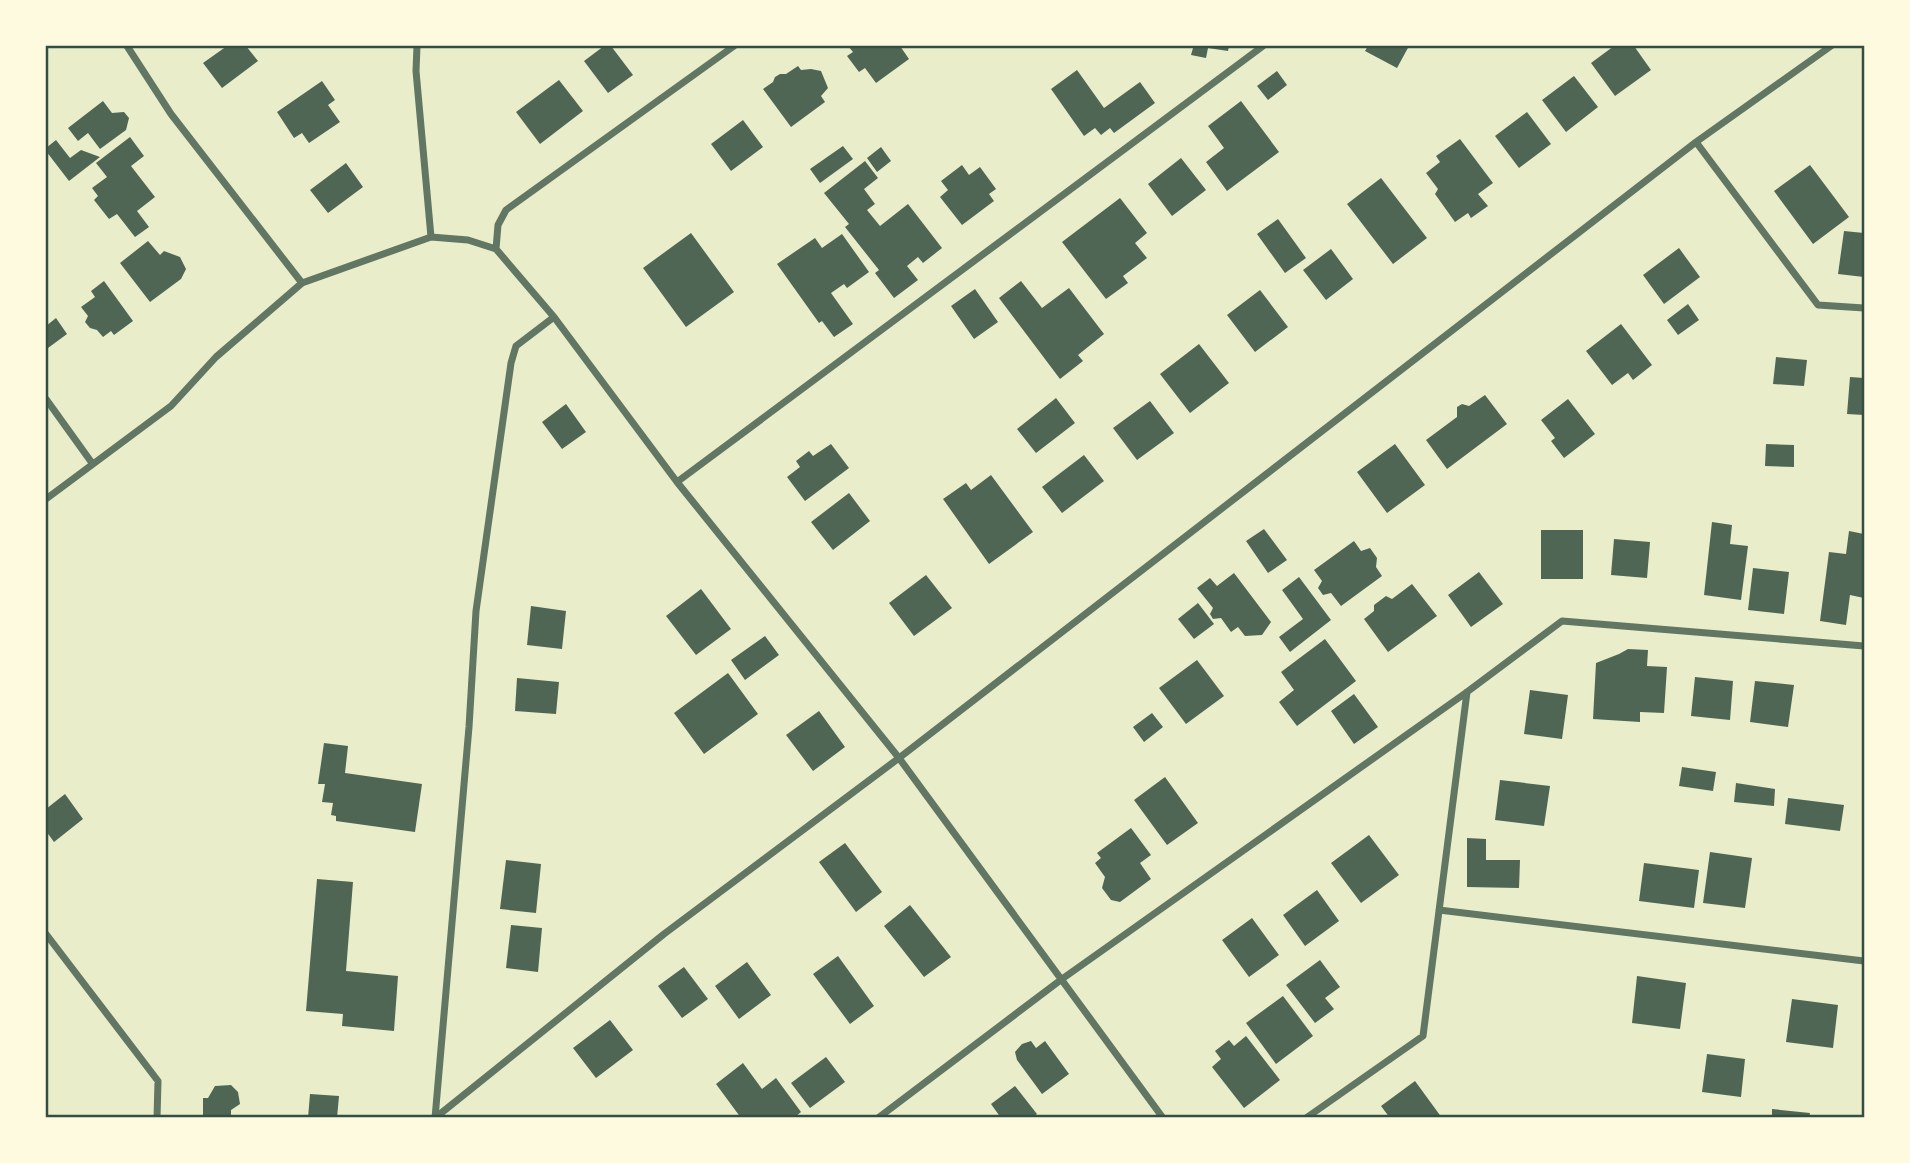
<svg xmlns="http://www.w3.org/2000/svg" width="1910" height="1163" font-family="'PT Sans Narrow',sans-serif">
<rect width="100%" height="100%" fill="#e9edc9"/>
<!-- building -->
<path fill="#4f6655" d="M227 46H246L258 61 222 88 203 63Z
M604 46H611L633 75 608 93 584 61Z
M848 46H900L909 59 876 83 865 68 859 72 847 56 853 52Z
M1184 46H1229L1228 51 1208 48 1206 58 1191 55 1193 48Z
M1368 46H1409L1397 68 1365 51Z
M1614 46H1634L1651 70 1615 96 1591 63Z
M798 66 801 70 811 69 821 71 828 88 821 96 825 102 791 127 763 89 773 82 775 77 780 74H786Z
M1077 70 1104 108 1140 82 1155 103 1114 133 1110 128 1101 135 1095 128 1084 136 1051 89Z
M1277 71 1287 85 1268 100 1257 86Z
M1574 76 1598 107 1566 132 1542 100Z
M559 80 583 111 540 144 516 112Z
M322 81 335 100 328 105 340 122 309 143 302 133 294 138 277 112Z
M103 101 112 113 124 112 129 118 126 130 100 149 88 133 78 141 68 128Z
M1241 101 1279 152 1227 191 1206 162 1224 148 1208 126Z
M1527 112 1551 144 1519 168 1495 136Z
M743 120 763 147 731 171 711 144Z
M130 137 144 156 131 166 155 197 137 211 149 227 135 237 117 214 109 219 94 200 98 196 92 188 107 177 96 163Z
M1460 139 1493 183 1478 194 1488 206 1471 218 1468 213 1455 222 1435 194 1438 189 1426 173 1440 162 1436 156Z
M56 140 70 158 81 150 100 157 69 181 46 151V148Z
M843 146 853 159 820 183 810 169Z
M881 147 891 161 877 172 867 158Z
M1181 158 1206 190 1172 216 1148 184Z
M865 161 878 178 864 189 875 204 867 210 880 226 908 204 942 248 923 263 918 257 907 266 918 280 894 298 875 273 879 270 845 227 849 224 824 193Z
M346 163 363 187 328 213 310 190Z
M962 165 969 175 980 167 996 189 989 194 994 201 962 225 940 197 948 190 941 181Z
M1810 165 1849 217 1813 244 1774 191Z
M1381 178 1427 238 1393 264 1347 204Z
M1120 198 1147 233 1135 243 1147 258 1123 276 1128 283 1106 299 1062 242Z
M1278 219 1306 258 1285 273 1257 234Z
M1844 231 1864 233V277L1838 274Z
M691 233 734 292 686 327 643 268Z
M842 234 869 272 847 288 844 284 831 293 853 324 834 337 822 321 819 323 777 264 815 238 822 248Z
M148 241 160 255 164 251 180 257 186 269 181 279 150 302 120 263Z
M1679 248 1700 277 1664 304 1643 275Z
M1331 249 1353 279 1326 300 1303 270Z
M104 281 133 321 114 335 111 331 103 337 97 330 90 328 85 322 88 316 81 307 95 297 91 291Z
M1021 281 1042 308 1069 288 1104 334 1078 355 1083 361 1060 379 999 298Z
M975 289 998 322 974 339 951 306Z
M1260 290 1288 327 1255 352 1227 315Z
M1688 304 1699 320 1678 335 1667 320Z
M56 318 67 334 48 348 46 344V326Z
M1621 324 1652 365 1633 380 1628 373 1612 385 1586 351Z
M1199 344 1229 383 1190 413 1160 374Z
M1776 357 1807 360 1804 386 1773 384Z
M1850 377 1864 378V415L1847 414Z
M1485 395 1507 424 1447 469 1426 440 1457 417V407L1462 404 1469 406Z
M1056 398 1075 423 1036 453 1017 429Z
M1568 399 1595 434 1564 458 1551 441 1555 438 1541 420Z
M1150 401 1174 433 1137 460 1113 428Z
M566 404 586 432 562 449 542 422Z
M831 444 849 468 805 501 787 477 800 467 796 461 809 451 813 456Z
M1395 444 1425 485 1387 513 1357 472Z
M1766 444 1794 445V467L1765 466Z
M1084 455 1104 481 1062 513 1042 487Z
M991 475 1033 532 989 564 943 499 966 483 971 490Z
M849 493 870 521 833 550 811 522Z
M1712 522 1732 525 1730 544 1748 546 1741 600 1704 595Z
M1264 529 1287 560 1268 573 1246 541Z
M1541 530H1583V579H1541Z
M1849 531 1864 534V598L1850 595 1846 625 1820 621 1829 552 1846 554Z
M1614 539 1650 542 1647 578 1611 575Z
M1354 541 1361 551 1370 548 1377 558 1376 567 1382 576 1341 606 1331 593 1323 595 1318 588 1322 581 1314 570Z
M1753 568 1789 572 1784 614 1748 610Z
M1479 572 1503 604 1471 627 1448 595Z
M1234 573 1271 622 1262 635 1245 636 1238 627 1231 632 1221 618 1213 619 1210 614 1213 608 1197 588 1210 578 1217 586Z
M926 575 952 608 914 636 889 603Z
M1299 577 1331 620 1290 652 1279 637 1303 619 1282 590Z
M1412 584 1437 616 1388 652 1364 619 1374 611V605L1386 596 1392 599Z
M701 589 731 629 696 655 666 616Z
M1198 603 1214 624 1194 639 1178 619Z
M531 606 566 611 562 649 527 645Z
M765 636 779 655 745 680 731 660Z
M1325 639 1356 681 1297 726 1279 702 1294 690 1281 672Z
M1628 649 1648 650 1647 666 1667 667 1664 713 1640 712V722L1593 719 1596 663 1619 654Z
M1197 660 1224 696 1186 724 1159 688Z
M728 673 758 714 704 754 674 713Z
M1695 677 1733 681 1730 720 1691 716Z
M517 678 559 682 556 714 515 711Z
M1755 681 1794 685 1788 727 1750 722Z
M1530 690 1568 695 1562 739 1524 734Z
M1354 694 1378 727 1354 744 1331 711Z
M819 711 845 747 813 771 786 735Z
M1152 713 1163 727 1144 742 1133 727Z
M324 743 348 746 345 773 422 784 415 832 336 821V816L331 815 333 803 322 802 325 784H318Z
M1682 767 1716 772 1713 791 1679 786Z
M1165 777 1198 823 1167 845 1134 800Z
M1500 780 1550 786 1544 826 1495 820Z
M1736 783 1775 789 1774 806 1734 802Z
M65 794 83 819 54 842 46 831V809Z
M1788 798 1844 805 1840 831 1785 824Z
M1131 828 1151 855 1140 863 1151 879 1120 902 1111 900 1102 888 1105 877 1095 863 1101 858 1097 853Z
M1369 835 1399 875 1361 903 1331 863Z
M1467 838 1486 839V860H1520L1519 888 1467 887Z
M845 843 882 892 856 912 819 862Z
M1710 852 1752 858 1745 908 1703 903Z
M506 860 541 864 536 913 500 909Z
M1644 863 1699 870 1694 908 1639 901Z
M317 879 353 882 346 971 398 976 394 1031 342 1026 343 1014 306 1011Z
M1317 890 1339 921 1305 946 1283 915Z
M910 905 951 957 924 977 884 926Z
M1252 918 1279 955 1249 977 1222 940Z
M511 925 542 928 538 972 506 968Z
M838 956 874 1006 850 1024 813 974Z
M1320 960 1340 987 1325 998 1334 1009 1315 1023 1286 985Z
M747 962 771 995 739 1019 715 986Z
M684 967 708 999 682 1018 658 986Z
M1637 976 1686 983 1680 1029 1632 1023Z
M1283 996 1313 1036 1276 1064 1246 1023Z
M1792 999 1838 1005 1833 1048 1786 1042Z
M610 1020 633 1050 596 1078 573 1048Z
M1246 1036 1280 1080 1244 1108 1212 1067 1221 1059 1215 1051 1229 1040 1234 1046Z
M1031 1041 1036 1048 1045 1041 1069 1074 1042 1094 1017 1060 1015 1052 1022 1044Z
M1707 1054 1745 1059 1741 1097 1702 1092Z
M826 1057 845 1082 810 1108 791 1083Z
M743 1063 762 1089 776 1078 801 1112 794 1118H741L716 1084Z
M1415 1081 1442 1118H1390L1381 1106Z
M231 1085 238 1092 240 1104 231 1110V1118H203V1098H208L215 1086Z
M1015 1086 1037 1114 1032 1118H1001L991 1104Z
M310 1094 339 1096 337 1118H308Z
M1772 1109 1810 1113 1809 1118H1772Z"/>
<g fill="none" stroke-linecap="round" stroke-linejoin="round">
<!-- minor -->
<path stroke="#617663" stroke-width="7" d="M127 46 171 114 302 283
M417 46 416 71 431 237
M1696 142 1818 305 1864 308
M496 249 498 225 506 210 734 46
M46 399 92 463
M677 482 1263 46
M46 499 171 406 216 357 302 283 431 237 468 240 496 249 554 317 677 482 899 758 1163 1118
M1439 910 1864 961
M46 934 158 1081 157 1118
M435 1118 664 934 899 758 1696 142 1831 46
M435 1118 469 727 476 611 511 363 516 346 554 317
M878 1118 1062 979 1467 692 1562 621 1864 646
M1306 1118 1423 1036 1467 692"/>
</g>
<!-- border -->
<rect width="1910" height="1163" fill="none" stroke="#fefae0" stroke-width="94"/>
<rect x="47" y="47" width="1816" height="1069" fill="none" stroke="#344e41" stroke-width="2.5"/>
</svg>
